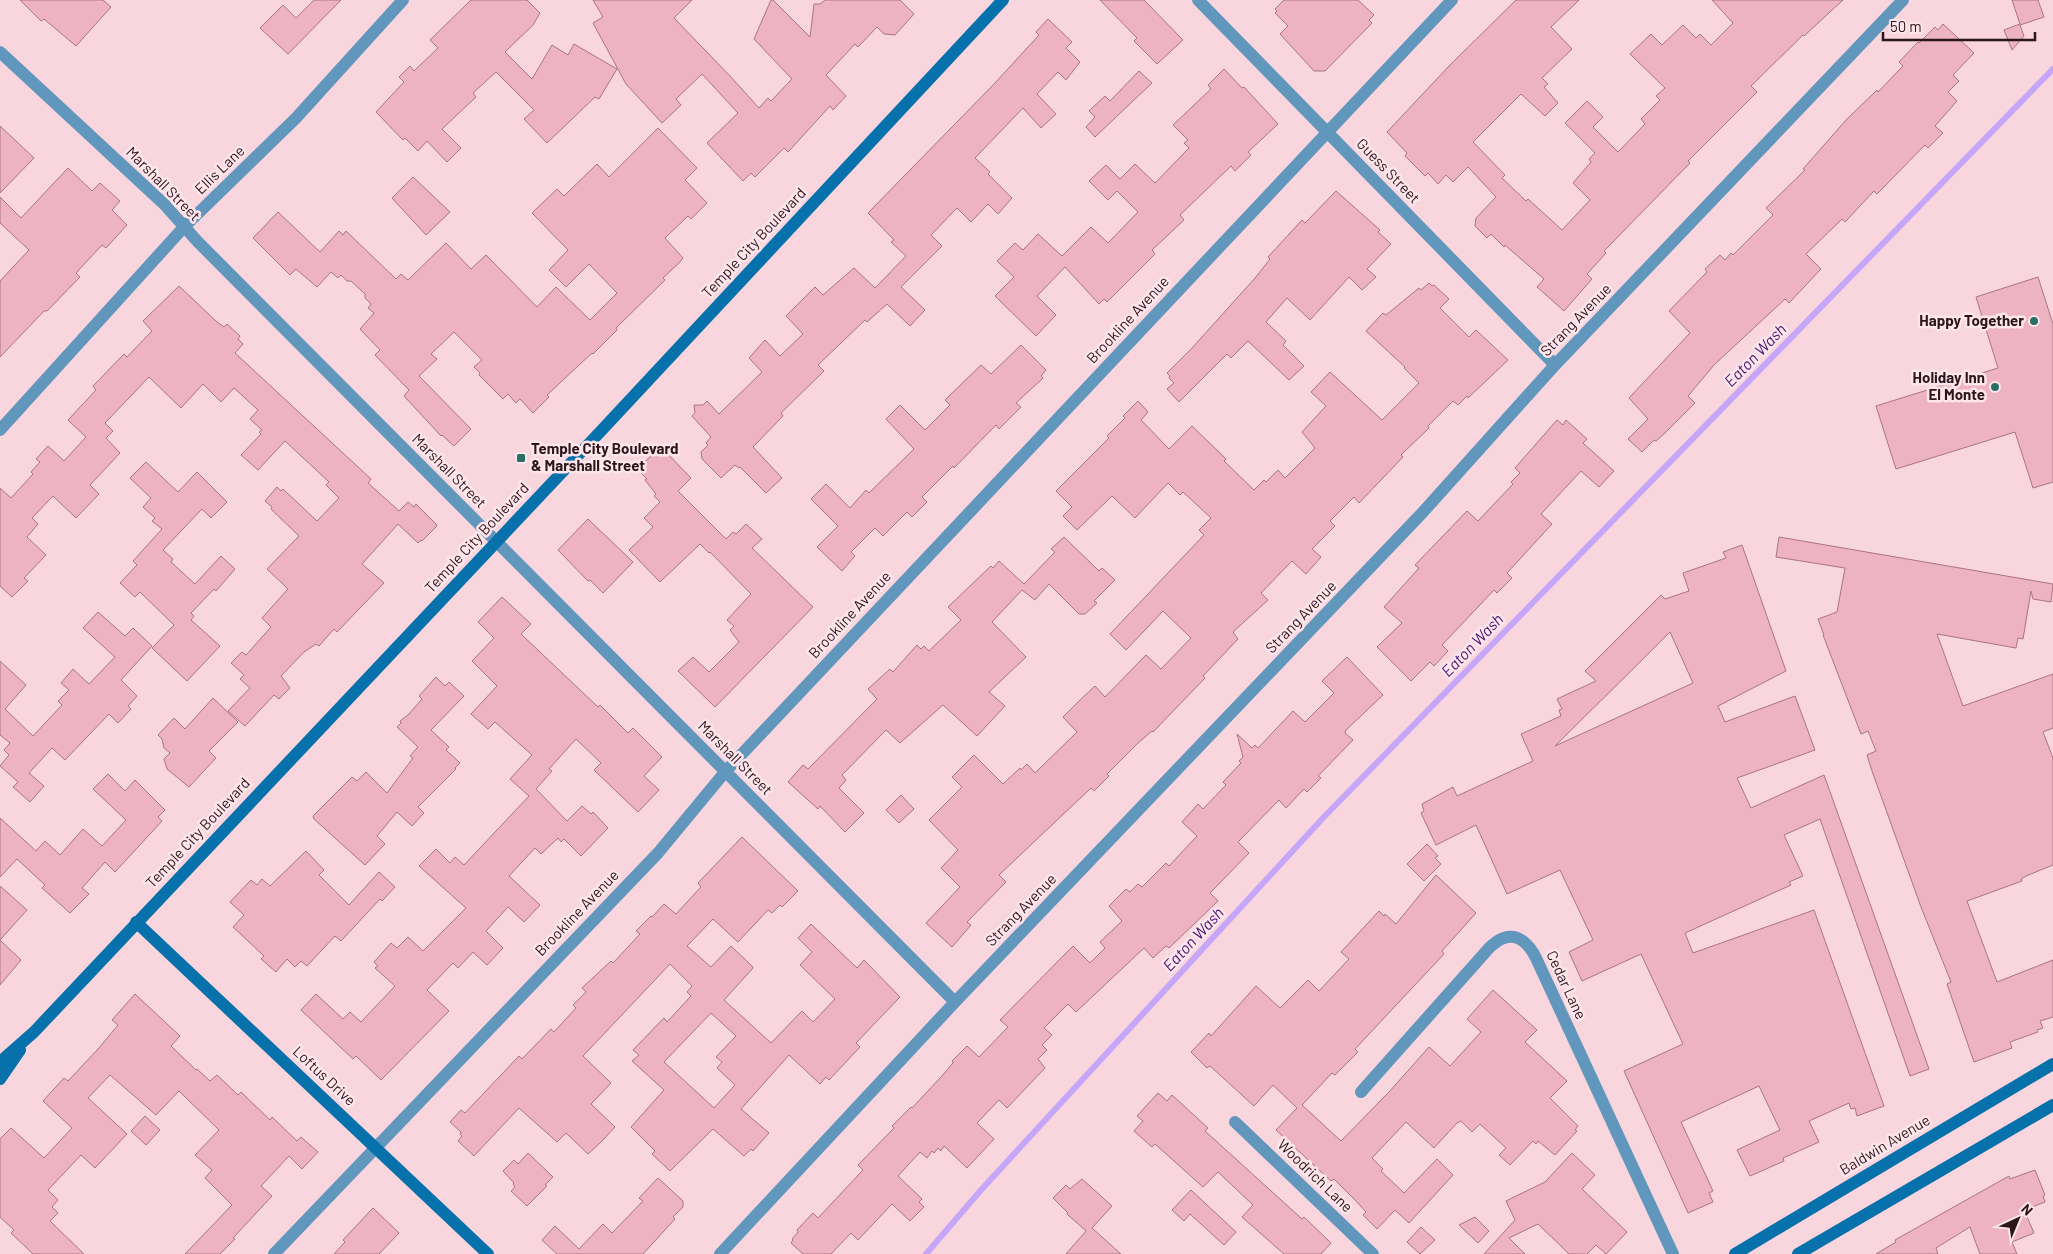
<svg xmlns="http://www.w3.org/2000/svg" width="2053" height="1254" font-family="Barlow,sans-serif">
<rect width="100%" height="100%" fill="#f9d5de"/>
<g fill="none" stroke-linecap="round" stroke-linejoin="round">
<!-- stream -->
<path stroke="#c5a6f8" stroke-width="6" d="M926 1254 981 1190 1322 819 2053 69"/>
</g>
<!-- building -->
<path fill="#eeb3c3" stroke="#aa7483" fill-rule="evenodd" d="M20 0H103L111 7 76 46 44 19 41 21Z
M314 0H341L288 54 260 28 283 5 296 18Z
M471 0H527L540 13 533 25 505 52 532 79 552 45 568 55 574 44 617 69 599 99 595 97 547 143 524 119 534 110 496 72 473 93 476 97 442 129 461 148 447 162 427 141 418 151 405 138 403 140 376 112 404 82 399 77 410 66 414 71 438 48 430 40Z
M593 0H692L674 18 730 76 759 108 768 98 771 101 792 79 754 39 771 0H773L810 37 814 4H820L825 0H900L914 14 895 35 884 34 877 27 858 47 855 44 826 75 846 96 833 110 830 106 788 152 784 148 755 177 751 173 743 181 707 143 738 113 702 74 676 99 681 105 662 123 626 84 593 23 603 17Z
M1100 0H1144L1183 40 1157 64 1134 41 1137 38Z
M1284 0H1358L1374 15 1369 20 1372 23 1325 71H1314L1280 34 1288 26 1275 13 1277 11 1275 9Z
M1516 0H1579L1551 27 1572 49 1542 78 1548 84 1544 87 1558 103 1545 116 1521 94 1473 142 1505 175 1502 178 1526 201 1528 199 1562 230 1590 200 1573 183 1591 162 1589 159 1595 153 1565 123 1587 101 1603 117 1593 127 1618 152 1645 124 1641 119 1660 100 1656 96 1665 88 1630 54 1651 34 1662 45 1683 25 1696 38 1700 34 1711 45 1733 23 1712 0H1843L1804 36 1803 35 1751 86 1757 92 1688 161 1690 163 1604 251 1606 253 1587 274 1592 279 1564 311 1537 287 1544 279 1505 245 1504 247 1491 234 1487 238 1475 226 1476 218 1496 197 1468 167 1453 182 1446 175 1438 184 1428 173 1425 176 1405 156 1407 153 1387 132 1449 66Z
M2012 0H2038L2044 17 2020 25 2024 36 2012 50 2004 30 2020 24Z
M1048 19 1072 42 1066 48 1080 62 1066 80 1058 72 1037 94 1056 114 1041 128 1023 108 975 158 990 172 988 174 1012 198 998 214 988 204 971 222 957 208 931 235 942 246 901 287 925 310 910 326 887 304 867 322 865 320 818 365 824 371 781 413 783 416 753 447 782 478 766 493 740 467 739 468 735 465 721 478 702 459 701 452 708 445 706 443 711 437 692 416 695 413 694 405H703L707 401 719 414 762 372 749 358 765 340 780 356 803 334 786 316 815 287 823 295 854 268 875 288 906 256 891 242 894 240 868 213 995 83 1039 35 1036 32Z
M1943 24 1974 53 1953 75 1959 81 1948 92 1957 101 1935 126 1943 133 1928 148 1925 145 1877 194 1874 191 1845 222 1842 219 1806 254 1821 269 1789 303 1785 299 1714 365 1688 396 1695 403 1665 433 1656 441 1654 440 1642 452 1628 439 1648 419 1629 398 1690 333 1669 311 1707 272 1705 269 1720 255 1725 260 1731 253 1733 255 1773 215 1766 208 1805 170 1803 169 1847 119 1877 90 1878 92 1903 66 1899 62 1918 42 1919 43 1935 27 1938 30Z
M1224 69 1242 88 1244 87 1278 124 1248 152 1251 155 1235 171 1231 166 1180 215 1184 220 1152 250 1155 254 1107 302 1104 299 1099 304 1065 267 1037 296 1056 315 1036 336 995 296 1014 277 997 261 1015 243 1023 250 1038 234 1062 256 1091 227 1108 243 1138 212 1117 191 1108 200 1089 181 1106 165 1120 179 1135 164 1155 183 1189 148 1184 143 1188 140 1173 125 1211 89 1208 85Z
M1139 71 1152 83 1095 137 1086 127 1095 117 1089 111 1105 96 1110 101Z
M0 126 34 158 0 193Z
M658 128 697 168 685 180 707 203 691 219 688 216 665 238 683 258 680 262 663 278 665 280 616 328 617 330 593 354 592 353 547 395 549 397 533 413 520 399 516 403 508 394 503 399 479 375 480 373 474 367 482 360 454 332 431 354 437 359 419 376 471 429 454 446 442 435 441 436 404 396 409 390 375 355 380 350 360 329 374 313 368 308 371 304 365 298V294L351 281H347L341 275 338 278 331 272 317 287 296 269 290 275 253 238 278 212 320 252 339 231 343 235 346 231 396 279 401 274 408 280 446 243 471 269 486 255 537 307 556 287 590 320 617 293 589 264 566 287 549 270 568 250 532 213 557 189 564 196 597 164 609 177Z
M68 168 92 191 100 183 120 201 112 210 127 225 106 248 102 245 76 273 80 277 47 311H44L0 357V281L29 250 0 223V197L21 218Z
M413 177 450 212 426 235 392 198Z
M1336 191 1380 230 1378 232 1391 244 1367 269 1376 277 1362 290 1349 277 1310 320 1287 298 1266 322 1286 341 1283 345 1304 366 1289 380 1248 341 1231 358 1227 354 1179 402 1167 389 1174 383 1169 378 1170 376 1167 373 1192 348 1256 277 1270 259 1268 257 1302 220 1305 223Z
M2038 277 2053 324V482L2033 488 2015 432 1896 469 1876 406 1998 368 1976 297Z
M1429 283 1432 286 1434 285 1449 299 1440 308 1469 337 1476 330 1508 360 1468 398 1467 396 1458 405 1453 401 1428 426 1429 428 1401 455 1403 457 1359 503 1354 497 1330 521 1335 526 1312 549 1321 557 1306 574 1292 561 1261 593 1268 600 1233 632 1238 639 1203 676 1205 678 1153 732 1152 731 1138 743 1107 774 1109 776 1094 791 1091 788 999 875 1006 882 967 922 971 925 952 947 926 923 960 887 941 868 958 850 929 820 962 787 952 777 974 755 1003 784 1020 768 1021 770 1027 764 1035 773 1077 732 1063 717 1079 701 1095 686 1105 697 1146 655 1161 669 1191 638 1163 611 1126 650 1110 634 1204 535 1199 530 1211 518 1183 492 1180 495 1168 483 1135 518 1112 496 1077 530 1063 516 1072 507 1056 491 1109 438 1107 436 1125 418 1123 416 1138 401 1148 412 1141 420 1169 449 1192 426 1226 459 1224 461 1254 490 1264 480 1266 482 1278 470 1285 478 1315 448 1302 432 1326 406 1311 392 1330 372 1382 420 1419 383 1404 368 1405 367 1366 331 1383 313 1386 315 1419 288 1421 290Z
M179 286 217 322 224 327 227 324 240 336 238 339 243 344 235 353 371 479 368 483 399 511 408 502 414 507 416 504 436 524 437 526 422 541 421 540 418 543 398 524 362 564 384 583 337 632 334 629 319 646 316 644 304 652 281 676 290 688 279 699 274 695 245 726 228 711 250 688 240 679 244 675 231 663 242 652 246 655 271 627 262 618 288 589 267 569 299 536 271 509 272 507 265 501 277 487 281 491 283 489 317 521 339 498 326 485 329 482 285 441 258 470 241 455 261 434 259 432 262 430 250 419 258 410 234 388 221 402 203 384 181 408 149 377 105 423 113 431 106 438 120 453 90 485 99 494 76 518 53 496 32 518 38 524 27 537 46 555 24 578 28 581 12 597 0 586V488L11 498 33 474 31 472 40 462 36 459 48 446 64 461 86 437 68 420 96 390 93 386 124 354 127 357 152 331 143 321Z
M1021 345 1046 370 1041 376 1043 378 1016 403 1021 407 999 429 996 425 954 468 953 466 922 497 927 502 912 517 907 512 883 536 875 528 851 552 855 556 842 571 817 547 838 526 811 499 826 484 850 508 866 490 869 493 914 449 886 419 900 405 925 430 950 405 945 400 981 365 991 374Z
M1557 420 1563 425 1566 420 1587 439 1583 443 1614 471 1599 487 1581 471 1541 514 1552 524 1507 573 1512 578 1497 593 1494 590 1442 645 1448 651 1434 666 1430 662 1411 681 1377 647 1402 623 1384 607 1419 568 1415 565 1467 511 1478 521 1513 484 1511 482 1520 473 1515 468Z
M661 447 691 478 678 491 726 539 733 532 736 534 746 524 762 539 752 548 813 607 715 707 678 671 693 657 709 672 739 642 730 630 734 626 727 620 751 594 710 552 709 553 700 544 660 582 629 550 653 527 644 518 660 502 654 496 656 494 645 480 647 479 637 469Z
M146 462 178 492 197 472 227 502 211 518 202 509 163 550 173 559 171 562 195 584 221 556 235 569 216 591 214 589 191 613 194 616 191 620 220 646 187 681 152 648 174 625 140 592 135 597 120 583 137 565 133 561 162 529 152 521 155 518 143 507 151 498 130 478Z
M588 519 633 562 603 593 590 580 588 581 558 550Z
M1064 537 1099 571 1102 568 1115 580 1094 601 1097 603 1085 614H1079L1049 584 1035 600 1022 590 992 622 1026 657 989 692 1005 706 977 736 943 705 900 743 886 730 842 775 846 780 839 788 864 813 845 832 820 806 818 809 788 782 803 765 808 769 877 699 868 689 890 669 893 672 917 645 921 649 924 646 929 651 961 620 948 607 991 566 993 568 999 561 1024 584 1055 552 1051 549Z
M1779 537 2053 584 2051 602 2033 599 2031 591 2023 639 2018 638 2016 648 1937 634 1963 706 2053 674V728L2043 732 2053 758V865L2026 876 2021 879 2022 881 1967 901 1997 982 2053 960V1017L2040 1021 2043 1028 2037 1030 2038 1032 2010 1042 2012 1048 1974 1062 1947 984 1951 982 1921 907 1872 771 1867 755 1876 751 1868 731 1861 734 1823 635H1824L1818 619 1837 612 1845 568 1776 557Z
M1742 545 1786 671 1718 706 1725 722 1795 696 1815 750 1737 778 1751 808 1824 775 1929 1069 1910 1076 1820 819 1784 835 1803 876 1789 882 1791 885 1685 933 1693 953 1814 910 1884 1106 1857 1116 1855 1108 1851 1109 1849 1103 1809 1121 1819 1142 1783 1158 1784 1161 1750 1176 1737 1150 1780 1130 1759 1086 1681 1122 1713 1191 1709 1193 1713 1202 1688 1213 1624 1071 1683 1044 1641 954 1582 981 1569 952 1593 940 1560 870 1507 894 1476 825 1436 845 1421 813 1424 811 1422 804 1453 787 1457 796 1533 761 1521 734 1561 716 1559 710 1562 709 1557 699 1596 681 1585 671 1661 595 1665 599 1689 591 1683 573 1726 558 1723 552ZM1670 632 1693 683 1555 746 1639 663Z
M502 597 531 624 521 634 598 707 600 705 628 733 633 728 662 757 644 776 659 790 638 812 594 770 601 763 576 739 549 769 552 771 536 789 567 821 582 806 591 814 593 812 608 828 581 856 564 839 561 842 558 838 541 854 535 848 509 876 540 905 524 922 508 907 486 931 503 948 487 965 473 952 458 968 453 963 427 990 449 1011 381 1080 356 1056 353 1059 301 1010 316 994 343 1019 350 1012 361 1022 395 986 375 968 378 966 374 962 391 943 397 948 408 937 423 951 466 908 419 866 436 849 450 863 455 857 464 865 529 796 510 779 532 755 495 722 488 729 471 714 497 686 472 661 494 638 478 622Z
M98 612 125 636 133 628 152 646 121 680 137 696 128 706 131 709 118 723 109 714 65 760 52 748 29 773 44 786 30 802 13 787 18 782 0 766 9 755 4 750 10 743 0 735V661L26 685 5 709 33 736 62 705 58 701 69 690 61 683 73 669 89 684 115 657 83 628Z
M1347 657 1383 695 1346 730 1345 733 1353 740 1318 776 1321 778 1307 792 1304 789 1286 808 1279 800 1238 842 1249 853 1210 893 1218 901 1169 948 1166 946 1153 958 1144 948 1076 1012 1068 1004 1044 1028 1052 1035 1042 1045 1047 1050 1038 1059 1045 1068 1007 1108 999 1100 977 1123 994 1139 967 1168 944 1146 941 1151 938 1148 934 1153 932 1151 927 1158 920 1152 898 1176 922 1199 919 1202 924 1207 910 1221 892 1204 858 1240 851 1233 831 1254H803L791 1243 793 1240 792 1239 798 1232 797 1230 813 1213 818 1218 863 1170 858 1165 894 1128 892 1126 911 1107 912 1108 941 1077 953 1063 952 1061 967 1046 979 1057 1008 1027 1000 1020 1073 946 1090 963 1105 948 1100 942 1122 921 1109 906 1126 889 1130 892 1138 884 1142 887 1166 863 1169 866 1197 836 1182 822 1198 804 1203 809 1226 785 1223 782 1241 763 1239 761 1243 757 1237 734 1252 748 1255 745 1258 748 1293 711 1305 722 1334 693 1322 681Z
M436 677 445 686 449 682 464 696 431 730 449 747 446 750 460 763 455 768 456 769 418 807 424 813 412 826 397 812 377 836 385 844 365 865 314 819 313 816 352 777 357 781 366 772 387 793 413 758 410 756 418 747 397 727 401 723 400 721 408 715 422 699 419 696Z
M213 698 238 722 209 751 216 758 189 787 167 769 164 759 170 753 164 748 162 739 158 735 174 718 185 729Z
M108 774 125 791 135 780 165 810 158 817 162 821 115 872 105 862 82 888 89 894 70 913 42 888 45 885 17 859 0 877V818L36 851 45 841 60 855 83 829 102 846 126 820 93 789Z
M901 795 914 809 899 823 886 810Z
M742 837 798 891 782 907 780 905 772 913 768 910 738 942 713 919 687 946 711 967 731 946 752 966 753 968 724 1000 771 1043 802 1011 813 1022 835 999 800 965 812 952 798 938 811 924 857 968 864 960 900 997 856 1043 860 1047 829 1080 826 1077 820 1084 789 1055 741 1109 769 1133 753 1151 751 1149 744 1156 713 1129 670 1171 652 1154 655 1151 631 1127 664 1090 632 1061 639 1055 633 1050 664 1018 667 1022 691 996 687 992 692 986 670 964 583 1056 611 1083 591 1104 615 1127 601 1142 588 1154 566 1133 557 1142 519 1108 474 1156 458 1141 462 1136 460 1134 461 1132 450 1122 461 1110 465 1113 519 1056 522 1059 551 1029 554 1032 576 1008 573 1005 586 992 582 988 611 961 613 963 640 934 636 931 651 916 652 917 664 904 676 914 701 887 698 883ZM711 1013 736 1036 716 1057 722 1062 717 1068 735 1085 714 1108 664 1062Z
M1427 844 1438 856 1435 858 1441 864 1424 881 1407 864Z
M306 851 324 870 319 875 349 905 379 872 395 887 382 901 380 899 341 941 335 936 307 966 301 961 295 967 287 959 276 972 261 959 264 956 233 927 244 915 230 902 251 880 257 885 262 879 270 886Z
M1436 875 1476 913 1442 951 1444 954 1355 1049 1358 1052 1335 1075 1332 1073 1302 1105 1341 1141 1389 1092 1429 1047 1450 1066 1481 1032 1467 1019 1493 990 1537 1030 1525 1042 1567 1081 1550 1098 1578 1126 1575 1130 1577 1131 1555 1155 1538 1141 1536 1144 1533 1141 1510 1165 1499 1155 1506 1148 1480 1124 1472 1132 1461 1121 1457 1123 1434 1148 1406 1122 1372 1158 1383 1169 1381 1171 1404 1193 1437 1159 1453 1175 1409 1223 1395 1210 1377 1229 1363 1215 1366 1212 1356 1201 1334 1179 1331 1181 1276 1130 1297 1108 1273 1085 1254 1106 1210 1066 1207 1068 1191 1052 1209 1033 1211 1036 1256 986 1280 1008 1308 980 1319 991 1349 959 1341 952 1379 911 1384 916 1385 914 1396 924Z
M0 886 27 910 0 940 21 960 0 985Z
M135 994 180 1036 171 1046 196 1070 197 1069 210 1081 217 1075 238 1095 241 1092 270 1120 272 1117 297 1141 301 1137 318 1152 302 1169 289 1156 261 1186 272 1196 233 1238 235 1239 220 1254H185L232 1205 205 1178 212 1170 195 1155 219 1130 179 1091 156 1115 110 1075 88 1098 127 1134 95 1168 81 1155 48 1190 58 1200 52 1207 58 1213 50 1221 84 1254H33L11 1233 14 1230 0 1217V1139L11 1128 44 1158 72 1128 43 1101 64 1078 68 1081 99 1048 118 1025 112 1020Z
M1158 1093 1167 1101 1172 1095 1208 1128 1205 1131 1302 1219 1304 1217 1331 1243 1321 1254H1284L1242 1217 1253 1205 1218 1172 1203 1187 1155 1144 1152 1147 1134 1131 1143 1121 1137 1116Z
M145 1116 160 1130 146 1145 131 1131Z
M528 1153 553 1177 545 1185 547 1186 527 1206 511 1191 515 1187 513 1184 514 1183 503 1171 514 1160 518 1164Z
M1572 1153 1595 1175 1582 1189 1627 1232 1606 1254 1596 1245 1587 1254H1569L1538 1224 1509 1238 1525 1254H1484L1515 1220 1506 1201 1545 1182Z
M2035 1170 2045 1195 2043 1196 2045 1202 2024 1210 2034 1233 2012 1242 2017 1254H1980L1970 1227 1936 1248 1938 1254H1876L1896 1242 1895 1240 2009 1176 2010 1179Z
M658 1178 683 1201V1207L673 1217 675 1219 643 1254H557L542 1240 555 1226 579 1249 603 1224 612 1233 643 1201 639 1198Z
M1082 1179 1112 1206 1092 1228 1121 1254H1066L1086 1231 1067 1214 1068 1213 1053 1198 1066 1185 1070 1189Z
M1191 1190 1236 1232 1224 1245 1190 1214 1184 1221 1172 1210Z
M373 1208 399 1233 379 1254H334L345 1242 343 1240Z
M1475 1217 1489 1231 1478 1243 1459 1225Z
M1421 1227 1435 1240 1420 1254 1407 1242Z"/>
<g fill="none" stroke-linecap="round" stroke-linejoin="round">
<!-- minor -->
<path stroke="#6297bd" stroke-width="12" d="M1198 0 1555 365
M0 52 164 204 198 242 955 1002
M0 430 184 227 296 118 403 0
M1361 1092 1490 947C1494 944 1499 939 1504 938 1519 933 1530 946 1536 958L1673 1254
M1235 1122 1373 1254
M274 1254 658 853 725 772 1452 0
M720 1254 955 1002 1423 512 1555 365 1903 0"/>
<!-- secondary -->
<path stroke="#0671aa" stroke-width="12" d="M136 922 488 1254
M0 1062 34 1032 600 432 1003 0
M0 1079 20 1050
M1735 1254 2053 1064
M1798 1254 2053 1105"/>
</g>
<!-- markers -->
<g fill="#286f64" stroke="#ffe5ec" stroke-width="2">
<circle cx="2034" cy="321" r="5"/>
<circle cx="1995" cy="387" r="5"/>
<rect x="516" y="453" width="10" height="10" rx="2.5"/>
</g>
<g text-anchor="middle" stroke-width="5" stroke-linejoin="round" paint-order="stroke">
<!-- street labels -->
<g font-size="15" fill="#2b161c" stroke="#ffe5ec">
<text transform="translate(220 170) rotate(-44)" y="5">Ellis Lane</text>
<text transform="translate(1388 171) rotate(46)" y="5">Guess Street</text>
<text transform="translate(163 184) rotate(45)" y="5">Marshall Street</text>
<text transform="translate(754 243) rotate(-47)" y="5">Temple City Boulevard</text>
<text transform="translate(1128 320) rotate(-47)" y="5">Brookline Avenue</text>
<text transform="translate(1576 320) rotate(-46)" y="5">Strang Avenue</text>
<text transform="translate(449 471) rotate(45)" y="5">Marshall Street</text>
<text transform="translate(477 538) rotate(-47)" y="5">Temple City Boulevard</text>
<text transform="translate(850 615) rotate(-47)" y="5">Brookline Avenue</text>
<text transform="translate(1301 617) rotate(-46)" y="5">Strang Avenue</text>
<text transform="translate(735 758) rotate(45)" y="5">Marshall Street</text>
<text transform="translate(198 833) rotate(-47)" y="5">Temple City Boulevard</text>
<text transform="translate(1021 910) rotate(-46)" y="5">Strang Avenue</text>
<text transform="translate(577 913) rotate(-46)" y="5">Brookline Avenue</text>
<text transform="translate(1566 985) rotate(65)" y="5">Cedar Lane</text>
<text transform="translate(324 1076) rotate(43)" y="5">Loftus Drive</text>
<text transform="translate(1885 1145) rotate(-31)" y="5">Baldwin Avenue</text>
<text transform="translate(1315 1176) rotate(44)" y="5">Woodrich Lane</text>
</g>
<!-- poi labels -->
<g font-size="15" font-weight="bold" fill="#2b161c" stroke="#ffe5ec" text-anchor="end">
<text x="2024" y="326">Happy Together</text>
<text x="1985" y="383">Holiday Inn<tspan x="1985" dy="17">El Monte</tspan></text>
<text x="531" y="454" text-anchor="start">Temple City Boulevard<tspan x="531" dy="17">&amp; Marshall Street</tspan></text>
</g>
<!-- water labels -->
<g font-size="16" font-style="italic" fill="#441573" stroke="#ffe5ec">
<text transform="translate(1755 355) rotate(-46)" y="6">Eaton Wash</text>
<text transform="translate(1472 645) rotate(-46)" y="6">Eaton Wash</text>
<text transform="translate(1193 939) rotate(-47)" y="6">Eaton Wash</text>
</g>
</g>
<!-- north arrow -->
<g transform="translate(2018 1219) rotate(44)" stroke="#ffe5ec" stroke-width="4" paint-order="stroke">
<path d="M0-4L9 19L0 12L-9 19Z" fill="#2b161c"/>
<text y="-8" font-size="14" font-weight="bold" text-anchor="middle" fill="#2b161c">N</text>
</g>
<!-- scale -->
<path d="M1883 32v8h152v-8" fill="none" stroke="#2b161c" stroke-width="2.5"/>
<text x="1890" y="32" font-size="15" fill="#2b161c" stroke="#ffe5ec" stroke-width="4" paint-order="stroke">50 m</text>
</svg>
